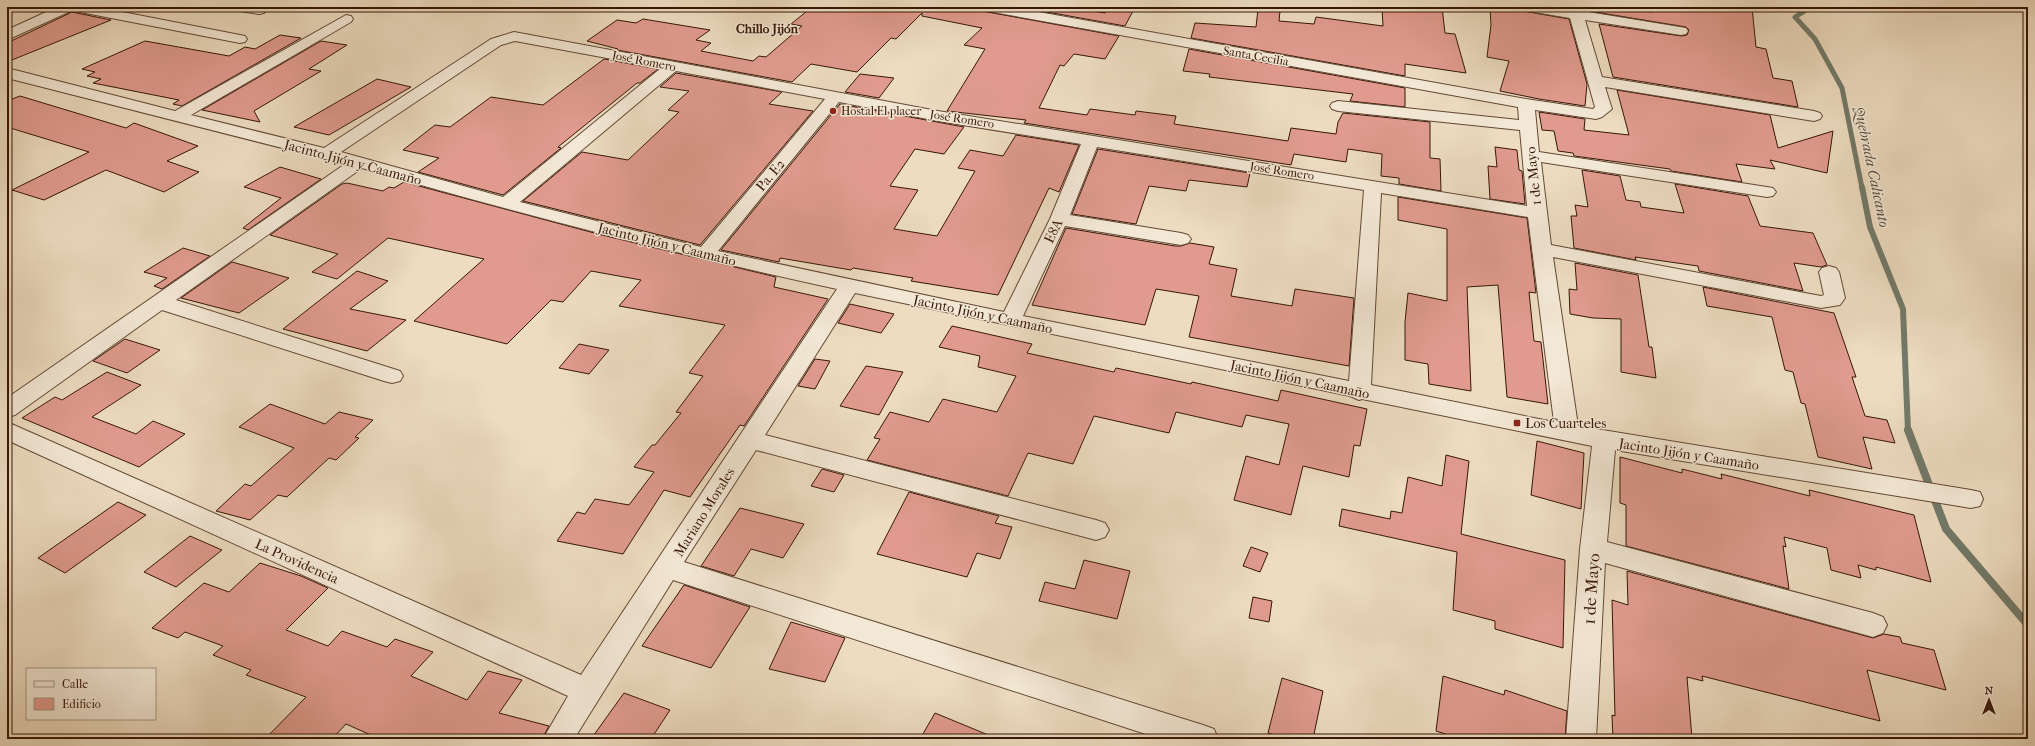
<svg xmlns="http://www.w3.org/2000/svg" width="2035" height="746" font-family="'IM FELL French Canon',serif">
<rect width="100%" height="100%" fill="#eddcc0"/>
<filter id="stains"><feTurbulence type="fractalNoise" baseFrequency=".005" numOctaves="4"/><feColorMatrix values="0 0 0 0 .2 0 0 0 0 .09 0 0 0 0 .02 0 0 0 .5 -.17"/></filter>
<radialGradient id="worn" r=".72"><stop offset=".6" stop-color="#630" stop-opacity="0"/><stop offset="1" stop-color="#630" stop-opacity=".3"/></radialGradient>
<g fill="none" stroke-linecap="round" stroke-linejoin="round">
<!-- stream-far2 -->
<path stroke="#727a6a" stroke-width="5" d="M1811 7 1795 17 1815 39 1842 88 1862 188"/>
<!-- stream-far1 -->
<path stroke="#727a6a" stroke-width="6" d="M1862 187 1870 227 1903 309 1908 431"/>
<!-- stream -->
<path stroke="#727a6a" stroke-width="8" d="M1908 430 1946 529 2028 625"/>
</g>
<!-- building -->
<path fill="#e09b8e" stroke="#371607" d="M105 7H140V8L130 12Z
M812 7H979L982 11 1119 36 1105 59 1074 54 1064 66 1060 65 1039 108 1087 115 1090 109 1135 115 1136 111 1176 116 1174 124 1288 141 1291 128 1336 134 1338 122 1343 113 1430 122V158L1440 159 1441 191 1399 184V178L1381 176 1382 154 1348 149 1346 162 1294 154 1291 165 1024 123 1026 120 947 111 985 49 964 45 982 28 922 16V13L896 39 891 38 857 72 811 64 792 82 617 50 618 49 587 41 617 20 636 23 643 19 710 30 696 40 711 43 701 51 753 61 759 56 766 57 802 26 791 24Z
M1019 7H1068L1105 13 1108 7 1133 11 1125 26Z
M1382 7H1442L1445 33 1455 34 1466 73 1405 64V76L1191 38 1195 23 1256 27 1258 9 1280 11 1279 21 1314 24 1316 17 1383 26Z
M1490 7 1521 9 1523 11 1569 19 1587 84 1585 106 1539 99 1500 91 1509 61 1487 57 1491 25Z
M1594 7H1615L1652 12V7H1752L1756 47 1766 49 1773 78 1792 81 1798 107 1613 77 1599 24 1681 36 1687 35 1689 30 1686 27 1595 12Z
M72 12 111 20 7 62V43Z
M280 35 301 38 182 106 173 104 179 100 93 83 101 79 87 76 95 72 82 69 145 41 229 56 245 47 255 49Z
M321 41 347 45 309 69 321 71 254 111 260 122 202 110Z
M1189 49 1405 88V107L1350 101 1353 94 1209 77 1210 74 1183 71Z
M604 59 658 69 640 83H637L558 147 561 148 503 195 418 172 439 158 403 150 435 125 450 127 491 97 543 105Z
M676 73 782 92 769 104 813 111 700 245 523 201 582 152 628 160 679 112 668 110 689 91 660 87Z
M860 74 894 78 879 98 845 92Z
M377 79 411 87 329 135 294 127Z
M1617 90 1770 115 1778 148 1833 131 1827 173 1770 160 1775 169 1736 164 1742 182 1671 171 1670 169 1574 156 1573 153 1558 151 1554 131 1542 130 1539 112 1585 119 1584 130 1629 135Z
M20 96 126 128 134 123 198 146 167 161 199 172 164 192 106 170 44 200 12 190 89 152 7 127V101Z
M840 104 964 127 944 154 915 149 890 186 918 190 894 229 937 236 975 171 958 168 970 150 1003 156 1016 135 1079 145 1059 192 1049 188 998 295 911 281 913 278 853 268 851 270 780 258 779 262 721 250Z
M1495 147 1517 150 1519 170 1522 171 1525 204 1490 199 1488 166 1497 167Z
M1098 149 1250 173 1247 187 1189 180 1186 191 1149 186 1136 224 1072 214Z
M280 167 321 179 248 230 243 228 281 198 244 187Z
M1582 170 1620 176 1626 200 1640 202 1641 207 1684 213 1675 184 1748 196 1760 226 1813 233 1827 265 1821 267 1794 263 1803 291 1699 271 1698 266 1635 257 1636 260 1574 248 1571 216H1577L1575 205 1588 207Z
M404 182 598 234 776 277 774 287 828 299 744 426 740 425 690 497 664 490 623 554 557 541 577 512 585 514 595 499 629 505 654 472 634 467 652 445H655L681 413 676 412 703 376 689 373 725 325 619 306 641 280 591 271 563 302 551 300 507 344 414 321 484 259 388 238 337 279 312 272 338 254 270 235 342 184 347 183 383 191 389 187 394 188Z
M1398 197 1527 218 1536 293 1529 292 1534 341 1541 342 1548 404 1507 397 1498 285 1467 287 1471 391 1429 384 1428 364 1405 360V322L1408 293 1447 301V229L1398 220Z
M1066 228 1175 246H1181L1190 243 1214 247 1209 264 1237 269 1231 296 1292 306 1295 289 1354 298 1349 366 1189 337 1199 296 1156 289 1145 325 1032 305Z
M183 248 210 256 162 289 154 286 167 278 144 272Z
M232 262 289 278 239 313 181 298Z
M1575 263 1638 275 1649 347H1652L1656 378 1621 372V319L1593 318 1570 314 1569 289 1577 290Z
M357 271 388 281 350 309 406 320 367 351 283 329Z
M1703 287 1834 313 1856 377H1852L1865 416 1887 420 1895 443 1863 437 1872 469 1818 457 1805 404 1801 403 1793 372 1785 370 1772 317 1707 306Z
M850 304 894 314 881 333 838 323Z
M952 326 1032 344 1027 353 1114 372 1116 368 1191 384 1192 382 1278 401 1281 390 1367 409 1360 446 1354 445 1349 477 1303 466 1291 515 1234 500 1246 456 1279 465 1289 424 1246 415 1242 427 1176 412 1169 433 1094 416 1073 464 1028 453 1008 496 867 460 880 439 874 438 890 412 929 422 943 399 997 412 1016 376 978 367 980 356 939 347Z
M125 339 160 350 127 373 93 361Z
M579 344 609 350 589 374 559 368Z
M815 359 830 361 815 389 798 386Z
M866 366 903 372 879 415 840 406Z
M107 372 141 385 92 417 136 434 153 421 185 434 139 467 22 418 55 397 62 400Z
M270 404 325 424 339 412 373 420 355 437 359 438 336 460 329 458 287 497 278 495 250 520 216 511 245 484 251 486 294 448 239 427Z
M1537 441 1584 453 1581 509 1531 495Z
M1446 455 1469 461 1461 534 1565 560 1563 648 1495 629V621L1453 610 1457 552 1339 526 1342 509 1390 519 1391 511 1402 513 1408 477 1442 486Z
M1620 457 1682 473V469L1722 479 1721 474 1810 496 1809 490 1914 515 1931 582 1876 567V570L1858 565 1861 578 1831 570 1827 548 1784 537 1786 547 1783 546 1789 589 1626 546V505L1620 503Z
M822 469 844 475 834 492 811 486Z
M909 492 999 516 995 523 1012 527 1000 559 977 553 967 577 877 554Z
M118 502 146 515 65 573 38 558Z
M740 508 804 524 783 558 751 549 734 576 701 566Z
M190 536 222 550 176 587 144 572Z
M1251 547 1268 553 1260 572 1243 566Z
M1084 560 1130 571 1117 619 1039 601 1045 582 1075 589Z
M260 563 301 576 328 588 286 630 328 646 342 631 387 647 395 639 433 652 411 676 467 700 488 671 522 680 499 713 549 726 542 739H380L346 724 332 739H265L306 697 246 675 251 670 213 655 223 646 185 632 178 638 152 628 204 583 229 592Z
M1627 571 1873 638 1884 634 1900 637 1902 643 1934 650 1946 690 1867 670 1880 721 1702 676 1703 681 1687 677 1692 739H1613L1612 715 1615 716 1612 600 1628 605Z
M684 585 750 607 711 668 642 646Z
M1253 597 1272 601 1269 622 1249 618Z
M791 622 845 638 825 682 769 669Z
M1443 676 1504 695 1505 690 1567 711 1565 739H1461L1436 731Z
M1282 678 1323 691 1313 739H1285L1268 733Z
M624 693 670 710 651 739H591Z
M935 713 998 739H920Z"/>
<g fill="none" stroke-linecap="round" stroke-linejoin="round">
<defs>
<path id="minor" d="M68 7H97L240 35 245 36 247 39 245 42 240 43 75 11 70 10Z
M231 7H264L266 10 264 13 259 14 233 10Z
M980 7H1010L1526 99 1593 109 1595 107 1570 18 1528 11 1523 10 1521 7H1555L1568 9 1567 7H1581L1582 11 1686 28 1688 31 1686 34 1681 35 1585 20 1602 77 1814 111 1820 113 1822 116 1820 119 1814 121 1605 87 1612 109 1602 117 1596 119 1535 110 1539 152 1767 187 1773 188 1776 192 1773 196 1767 197 1541 162 1551 245 1821 296 1824 295 1819 272 1822 268 1829 266 1836 268 1839 272 1845 298 1840 305 1821 308 1553 257 1578 426 1971 490 1980 492 1983 499 1980 506 1971 508 1615 450 1607 542 1873 613 1883 617 1887 625 1883 633 1873 637 1605 563 1596 739H1566L1580 549 1592 446 1362 399 1359 400 1350 396 855 293 765 435 1096 520 1105 523 1109 530 1105 537 1096 540 756 450 684 562 1203 725 1214 729 1218 739H1161L673 580 574 739H543L568 696 7 440V422L581 675 837 289C677 254 519 214 362 168L176 300 400 371 403 376 400 381 392 383 384 381 162 310 15 415 7 417V398L345 164 7 78V68L175 111 346 15 351 16 353 19 351 22 191 115 324 148 491 39 514 32 938 111 1527 206 1520 130 1338 111 1332 109 1330 106 1332 103 1338 101 1519 120 1518 107 987 11 982 10ZM515 41 661 68 503 197 341 152 501 45ZM676 71 825 99 701 247 520 202ZM839 102 938 121 1081 144 1050 219 1004 312 718 251ZM1097 147 1364 190 1349 381 1023 316 1065 226 1181 245 1188 243 1191 239 1188 235 1181 233 1070 215ZM1381 193 1528 217 1554 422 1371 385Z"/>
<path id="tertiary" d="M57 7H75L73 10 7 40V30Z"/>
</defs>
<!-- minor casing -->
<use href="#minor" stroke="#644835" stroke-width="2"/>
<!-- tertiary casing -->
<use href="#tertiary" stroke="#644835" stroke-width="2"/>
<!-- minor -->
<use href="#minor" fill="#f3e8d6" fill-rule="evenodd"/>
<!-- tertiary -->
<use href="#tertiary" fill="#f3e8d6" fill-rule="evenodd"/>
</g>
<!-- markers -->
<g fill="#8f2418" stroke="#f3e8d6" stroke-width="1.5">
<circle cx="833" cy="111" r="4"/>
<rect x="1513" y="419" width="8" height="8" rx="2"/>
</g>
<g text-anchor="middle" stroke-width="3" stroke-linejoin="round" paint-order="stroke">
<!-- far-street labels -->
<g font-size="12" fill="#371607" stroke="#f3e8d6">
<text transform="translate(1256 56) rotate(10)" y="4">Santa Cecilia</text>
<text transform="translate(644 61) rotate(11)" y="4">José Romero</text>
<text transform="translate(962 119) rotate(9)" y="4">José Romero</text>
<text transform="translate(1282 171) rotate(9)" y="4">José Romero</text>
</g>
<!-- far-poi labels -->
<g font-size="12" fill="#371607" stroke="#f3e8d6" text-anchor="start">
<text x="841" y="115">Hostal El placer</text>
</g>
<!-- far-quarter labels -->
<g font-size="13" font-weight="bold" fill="#371607" stroke="#f3e8d6">
<text x="767" y="33">Chillo Jijón</text>
</g>
<!-- street labels -->
<g font-size="14" fill="#371607" stroke="#f3e8d6">
<text transform="translate(353 162) rotate(15)" y="5">Jacinto Jijón y Caamaño</text>
<text transform="translate(770 175) rotate(-50)" y="5">Pa. E2</text>
<text transform="translate(1533 176) rotate(-96)" y="5">1 de Mayo</text>
<text transform="translate(1053 231) rotate(-65)" y="5">E8A</text>
<text transform="translate(667 244) rotate(14)" y="5">Jacinto Jijón y Caamaño</text>
<text transform="translate(983 314) rotate(12)" y="5">Jacinto Jijón y Caamaño</text>
<text transform="translate(1300 379) rotate(12)" y="5">Jacinto Jijón y Caamaño</text>
<text transform="translate(1689 454) rotate(9)" y="5">Jacinto Jijón y Caamaño</text>
<text transform="translate(704 512) rotate(-58)" y="5">Mariano Morales</text>
<text transform="translate(297 561) rotate(24)" y="5">La Providencia</text>
</g>
<!-- poi labels -->
<g font-size="14" fill="#371607" stroke="#f3e8d6" text-anchor="start">
<text x="1525" y="428">Los Cuarteles</text>
</g>
<!-- water labels -->
<g font-size="15" font-style="italic" fill="#5a5041" stroke="#f3e8d6">
<text transform="translate(1872 167) rotate(78)" y="5">Quebrada Calicanto</text>
</g>
<!-- near-street labels -->
<g font-size="17" fill="#371607" stroke="#f3e8d6">
<text transform="translate(1591 589) rotate(-86)" y="6">1 de Mayo</text>
</g>
</g>
<!-- margin -->
<rect width="2035" height="746" fill="none" stroke="#eddcc0" stroke-width="24"/>
<rect x="8" y="8" width="2019" height="730" fill="none" stroke="#371607" stroke-width="2"/>
<rect x="12" y="12" width="2011" height="722" fill="none" stroke="#371607"/>
<!-- legend -->
<rect x="26" y="668" width="130" height="52" fill="#f3e8d6" stroke="#a89483"/>
<rect x="34" y="681" width="20" height="6" fill="#f3e8d6" stroke="#a89483"/>
<text x="62" y="688" font-size="12" fill="#371607">Calle</text>
<rect x="34" y="698" width="20" height="12" fill="#e09b8e" stroke="#a89483"/>
<text x="62" y="708" font-size="12" fill="#371607">Edificio</text>
<!-- north arrow -->
<g transform="translate(1989 700)" stroke="#f3e8d6" stroke-width="3" paint-order="stroke">
<path d="M0-3L7 15L0 10L-7 15Z" fill="#371607"/>
<text y="-6" font-size="11" font-weight="bold" text-anchor="middle" fill="#371607">N</text>
</g>
<rect width="100%" height="100%" filter="url(#stains)"/>
<rect width="100%" height="100%" fill="url(#worn)"/>
</svg>
